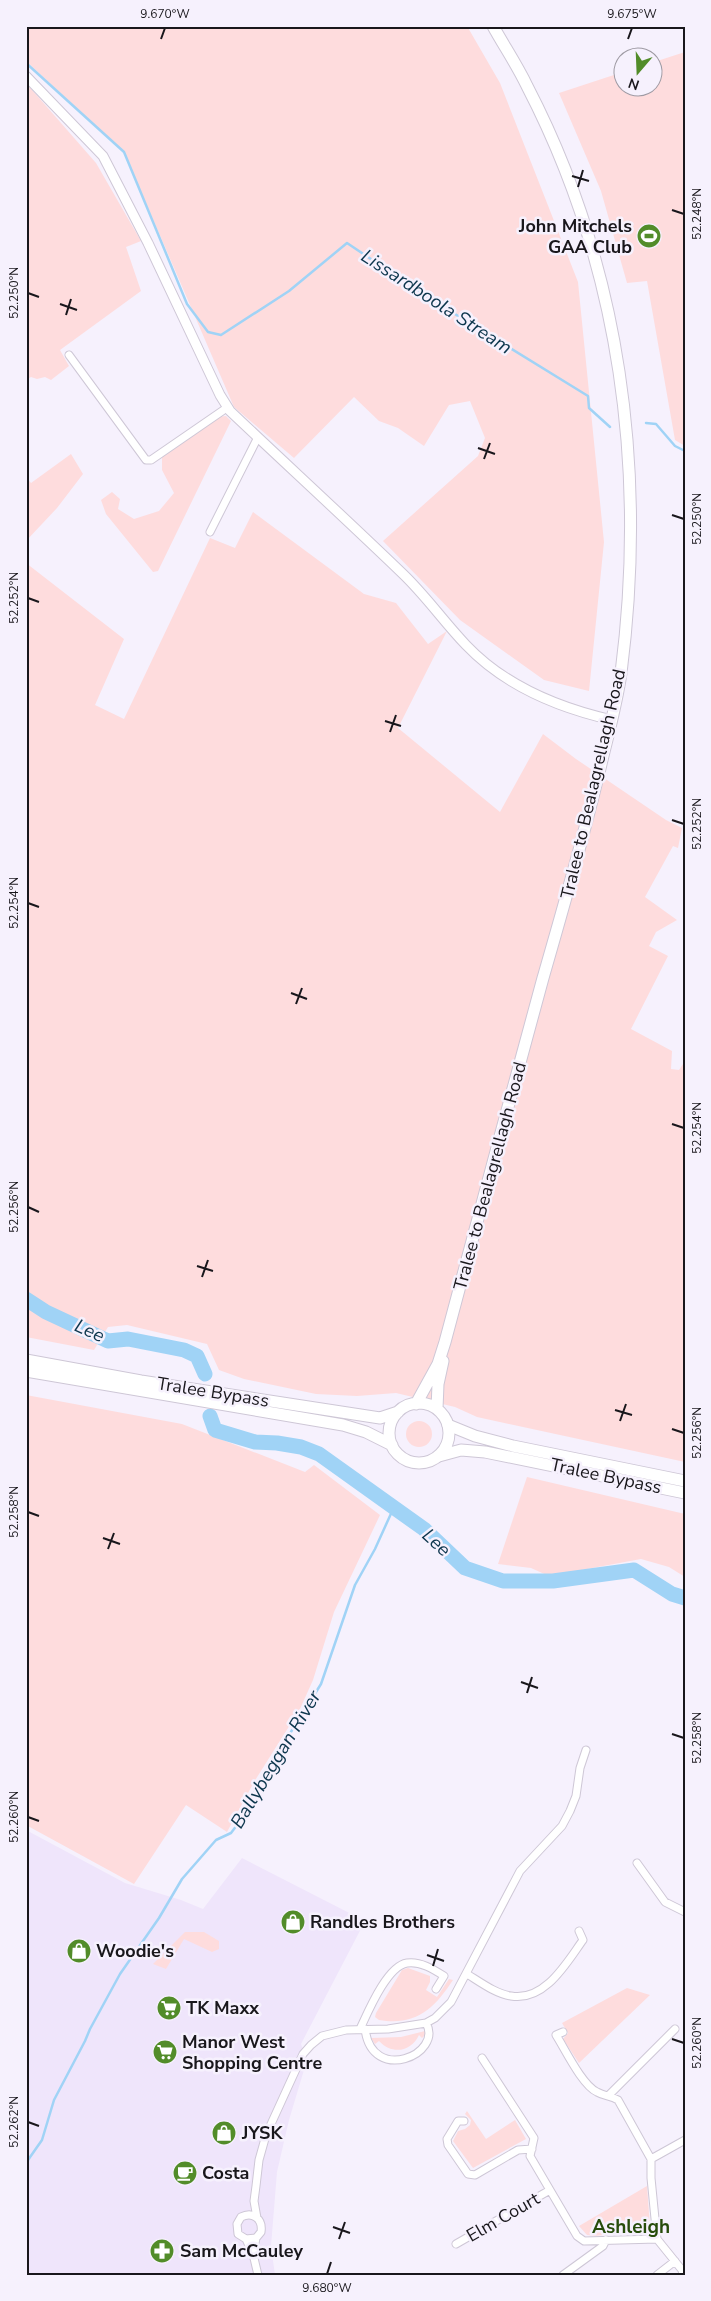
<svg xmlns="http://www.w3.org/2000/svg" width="711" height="2301" font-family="'Nunito Sans',sans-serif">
<rect width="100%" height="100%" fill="#f6f1fd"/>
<!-- built -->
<path fill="#efe5fb" d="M26 1830 125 1883 181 1900 203 1909 242 1858 365 1921 301 2044 307 2060 289 2120 277 2172 271 2246 275 2275H26Z"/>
<!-- green -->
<path fill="#fedcdd" d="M26 26H467L500 83 578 282 604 542 589 691 544 680 460 620 383 541 478 456 485 438 470 401 449 405 424 446 398 428 379 421 354 397 294 458 234 407 124 152 26 61Z
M685 52V446L675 440 647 281 627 283 601 191 559 93 623 72 624 88H654V62Z
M26 83 96 163 141 241 126 247 141 291 60 350 69 366 51 380 45 377 37 379 31 377 26 380Z
M226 416 231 421 158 571 153 572 106 514 101 500 112 492 120 499 118 509 134 519 159 511 174 493 162 470V456L215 417Z
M71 454 83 474 57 508 26 541V477L31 483Z
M253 512 364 594 396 603 428 644 447 631 398 728 500 812 543 734 576 759 666 820 682 828 678 848 673 846 645 897 677 920 656 932 649 946 668 956 631 1029 672 1051 671 1069 679 1070 685 1061V1462L477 1417 455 1407 396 1393 357 1396 316 1394 244 1379 219 1370 207 1344 127 1325 108 1327 94 1350 26 1337V563L124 639 95 705 124 719 210 538 235 548Z
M26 1395 182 1424 305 1472 314 1465 380 1515 334 1612 313 1680 300 1709 254 1782 227 1832 186 1805 134 1884 26 1825Z
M406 1434a13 13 0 1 1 26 0a13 13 0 1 1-26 0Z
M527 1477 685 1514V1577L669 1567 641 1559 549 1576 531 1568 498 1564Z
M185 1932H204L219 1941V1949L212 1952 184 1939 166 1969 153 1964Z
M408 1968 430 1976V1982L426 1990 437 1997 449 1979 453 1980C434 2009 416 2026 379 2020L375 2017 376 2013 402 1970Z
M627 1988 650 1995 579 2063 563 2039 568 2033 562 2023Z
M425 2031 426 2034 422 2038 419 2035C411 2052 392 2055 379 2041L375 2044 371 2038 401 2037Z
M467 2111 486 2139 515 2120 526 2139 473 2168 453 2141 458 2131 465 2129 470 2125 471 2120 465 2114Z
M647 2186 650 2227 647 2231 594 2236 587 2235 579 2226Z"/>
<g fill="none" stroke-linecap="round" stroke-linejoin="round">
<!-- stream -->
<path stroke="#a0d3f6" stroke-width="2.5" d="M26 63 124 152 187 304 208 332 221 335 289 291 347 243 429 298 588 396 589 408 610 427
M646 423 656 424 675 446 685 451
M26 2174 28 2160 42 2140 54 2100 85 2041 90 2029 120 1974 159 1918 182 1879 216 1840 231 1833 237 1825 262 1778 321 1684 355 1585 375 1549 394 1507"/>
<!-- river -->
<path stroke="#a0d3f6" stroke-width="15" d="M26 1299 46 1312 108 1341 128 1339 184 1350 197 1356 205 1374
M210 1416 215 1430 255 1442 277 1443 301 1447 319 1454 424 1529 465 1568 503 1581H553L634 1570 672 1594 685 1598"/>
<defs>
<path id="minor" d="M69 355 146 460H151L228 407
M210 532 258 437
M637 1863 665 1902 685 1912
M467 1974C480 1982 496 1994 511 1996 545 2002 567 1962 583 1940L579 1931
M360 2029C368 2012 387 1966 407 1963 420 1961 433 1969 444 1976L436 1989
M365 2029C372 2085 444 2054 426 2023
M563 2032 556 2035C565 2049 582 2085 597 2092 604 2096 611 2096 618 2100L651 2159V2178L657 2239
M482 2058 534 2138 530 2156 577 2236 584 2241 657 2239 682 2270 683 2275
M609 2095 675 2029
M464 2121H458L447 2139 448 2145 468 2174 475 2175 518 2150 532 2149
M651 2159 685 2140
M257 2218 254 2201 256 2186 259 2160 266 2135 303 2054 311 2045 322 2036 346 2030 388 2029 426 2023 435 2018 451 2002 520 1871 562 1826 570 1811 576 1796 580 1768 586 1750
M246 2239 253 2254 258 2275
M456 2244 550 2190
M253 2254 256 2238 261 2232C263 2219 253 2211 241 2217L237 2224 238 2234 246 2239 256 2238
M563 2275 603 2246 606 2240
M657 2275 675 2261"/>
<path id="tertiary" d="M26 76 103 156 148 243 220 395 230 411C287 465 346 519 403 574 426 596 444 622 466 645 504 685 559 708 612 720"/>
<path id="primary" d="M448 1425 475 1436 513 1446 685 1481
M439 1456 461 1450 485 1452 685 1493"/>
<path id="trunk" d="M26 1360 141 1381 380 1418 398 1412
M26 1371 343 1425 366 1432 392 1445
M389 1433a30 30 0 1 1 60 0a30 30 0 1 1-60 0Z
M416 1404 438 1364 445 1342C477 1221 510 1099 543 978 564 905 585 833 602 760 609 731 617 702 621 673 647 471 621 267 527 86 517 65 504 46 493 26
M437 1409 438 1384 443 1361"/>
</defs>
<!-- minor casing -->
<use href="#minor" stroke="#cec7d6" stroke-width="9"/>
<!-- tertiary casing -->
<use href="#tertiary" stroke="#cec7d6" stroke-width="11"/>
<!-- primary casing -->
<use href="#primary" stroke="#cec7d6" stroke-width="13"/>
<!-- trunk casing -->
<use href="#trunk" stroke="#cec7d6" stroke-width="13"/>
<!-- minor -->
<use href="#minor" stroke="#fff" stroke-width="7"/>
<!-- tertiary -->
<use href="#tertiary" stroke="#fff" stroke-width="9"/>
<!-- primary -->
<use href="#primary" stroke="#fff" stroke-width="11"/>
<!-- trunk -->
<use href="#trunk" stroke="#fff" stroke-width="11"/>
</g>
<!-- ticks -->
<path fill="none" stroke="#19171c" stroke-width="2" d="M161 39 165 28M628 39 632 28M572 176 589 181M578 187 583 170M672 210 684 214M28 293 39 297M60 304 77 310M66 315 71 299M478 448 495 454M484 459 490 443M672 515 684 519M28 598 39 602M385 721 401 726M390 732 396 715M672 820 684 824M28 903 39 907M291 993 307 999M296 1004 302 988M672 1124 684 1128M28 1207 39 1212M197 1266 213 1271M202 1277 208 1260M615 1410 632 1415M620 1421 626 1404M672 1429 684 1433M28 1512 39 1516M103 1538 120 1544M108 1549 114 1533M521 1682 538 1688M527 1693 532 1677M672 1734 684 1738M28 1817 39 1821M427 1955 444 1961M433 1966 438 1949M672 2039 684 2043M28 2122 39 2126M333 2227 350 2233M339 2239 345 2222M327 2274 331 2262"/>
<!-- icons -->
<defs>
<symbol id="stadium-disc" viewBox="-11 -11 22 22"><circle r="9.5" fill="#528c29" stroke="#f6f1fd"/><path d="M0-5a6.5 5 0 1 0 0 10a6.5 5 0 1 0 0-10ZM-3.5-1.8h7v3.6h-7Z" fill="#fff"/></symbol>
<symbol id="shop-disc" viewBox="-11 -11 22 22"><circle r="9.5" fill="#528c29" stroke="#f6f1fd"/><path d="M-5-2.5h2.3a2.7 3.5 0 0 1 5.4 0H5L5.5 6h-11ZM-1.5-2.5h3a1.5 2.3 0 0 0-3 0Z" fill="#fff"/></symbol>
<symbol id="supermarket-disc" viewBox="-11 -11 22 22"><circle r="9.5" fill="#528c29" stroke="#f6f1fd"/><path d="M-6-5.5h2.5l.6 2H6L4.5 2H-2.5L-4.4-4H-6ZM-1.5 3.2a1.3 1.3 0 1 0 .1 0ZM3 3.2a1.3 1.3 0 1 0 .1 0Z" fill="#fff"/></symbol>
<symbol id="cafe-disc" viewBox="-11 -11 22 22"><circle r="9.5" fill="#528c29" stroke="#f6f1fd"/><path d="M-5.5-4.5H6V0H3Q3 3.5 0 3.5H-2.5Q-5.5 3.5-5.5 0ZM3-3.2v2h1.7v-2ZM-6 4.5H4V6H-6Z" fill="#fff"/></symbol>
<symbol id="pharmacy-disc" viewBox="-11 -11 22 22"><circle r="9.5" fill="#528c29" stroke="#f6f1fd"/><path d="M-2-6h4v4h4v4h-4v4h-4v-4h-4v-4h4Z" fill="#fff"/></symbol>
</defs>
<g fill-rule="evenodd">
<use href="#stadium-disc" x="635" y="222" width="28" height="28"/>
<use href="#shop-disc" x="279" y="1908" width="28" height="28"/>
<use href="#shop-disc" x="65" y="1937" width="28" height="28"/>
<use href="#supermarket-disc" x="155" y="1994" width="28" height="28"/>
<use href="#supermarket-disc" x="151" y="2038" width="28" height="28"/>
<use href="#shop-disc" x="210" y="2119" width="28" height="28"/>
<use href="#cafe-disc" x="171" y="2159" width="28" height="28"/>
<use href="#pharmacy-disc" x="148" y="2237" width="28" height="28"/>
</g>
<g text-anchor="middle" stroke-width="5" stroke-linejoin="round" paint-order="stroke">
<!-- poi labels -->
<g font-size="18" font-weight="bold" fill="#19171c" stroke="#f6f1fd" text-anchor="start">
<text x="632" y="232" text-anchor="end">John Mitchels<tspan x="632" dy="21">GAA Club</tspan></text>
<text x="310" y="1928">Randles Brothers</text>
<text x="96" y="1957">Woodie's</text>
<text x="186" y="2014">TK Maxx</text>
<text x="182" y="2048">Manor West<tspan x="182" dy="21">Shopping Centre</tspan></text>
<text x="242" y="2139">JYSK</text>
<text x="202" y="2179">Costa</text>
<text x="180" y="2257">Sam McCauley</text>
</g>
<!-- street labels -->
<g font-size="18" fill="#19171c" stroke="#f6f1fd">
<text transform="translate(593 784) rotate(-77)" y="6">Tralee to Bealagrellagh Road</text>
<text transform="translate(490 1176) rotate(-75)" y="6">Tralee to Bealagrellagh Road</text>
<text transform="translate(213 1392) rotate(9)" y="6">Tralee Bypass</text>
<text transform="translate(606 1476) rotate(12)" y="6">Tralee Bypass</text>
<text transform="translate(503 2217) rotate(-30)" y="6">Elm Court</text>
</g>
<!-- water labels -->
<g font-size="19" font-style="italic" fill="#0d364d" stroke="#f6f1fd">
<text transform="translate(437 301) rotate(33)" y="7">Lissardboola Stream</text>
<text transform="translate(90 1330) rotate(24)" y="7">Lee</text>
<text transform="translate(437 1542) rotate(43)" y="7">Lee</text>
<text transform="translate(275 1759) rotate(-59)" y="7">Ballybeggan River</text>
</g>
<!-- neighbourhood labels -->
<g font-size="19" font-weight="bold" fill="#274c0b" stroke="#f6f1fd">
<text x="631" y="2233">Ashleigh</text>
</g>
</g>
<!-- border -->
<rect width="711" height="2301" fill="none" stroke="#f6f1fd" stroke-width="55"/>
<!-- north arrow -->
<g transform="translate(638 72) rotate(199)"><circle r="24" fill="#f6f1fd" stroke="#9e9aa3"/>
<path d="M0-4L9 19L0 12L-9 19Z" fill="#528c29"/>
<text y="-8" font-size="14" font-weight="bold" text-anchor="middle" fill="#19171c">N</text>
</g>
<rect x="28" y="28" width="656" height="2246" fill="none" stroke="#19171c" stroke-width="2"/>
<g font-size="12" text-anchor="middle" fill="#19171c">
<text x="165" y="18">9.670°W</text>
<text x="632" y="18">9.675°W</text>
<text transform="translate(697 214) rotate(-90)" y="4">52.248°N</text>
<text transform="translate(14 293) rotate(-90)" y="4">52.250°N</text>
<text transform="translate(697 519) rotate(-90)" y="4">52.250°N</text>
<text transform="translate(14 598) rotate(-90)" y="4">52.252°N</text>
<text transform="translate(697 824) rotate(-90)" y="4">52.252°N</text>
<text transform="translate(14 903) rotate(-90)" y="4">52.254°N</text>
<text transform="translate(697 1128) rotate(-90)" y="4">52.254°N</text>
<text transform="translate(14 1207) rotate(-90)" y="4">52.256°N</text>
<text transform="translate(697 1433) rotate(-90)" y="4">52.256°N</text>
<text transform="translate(14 1512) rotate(-90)" y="4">52.258°N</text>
<text transform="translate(697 1738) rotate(-90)" y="4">52.258°N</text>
<text transform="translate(14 1817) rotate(-90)" y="4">52.260°N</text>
<text transform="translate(697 2043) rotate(-90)" y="4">52.260°N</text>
<text transform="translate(14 2122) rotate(-90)" y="4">52.262°N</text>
<text x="327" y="2292">9.680°W</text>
</g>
</svg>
